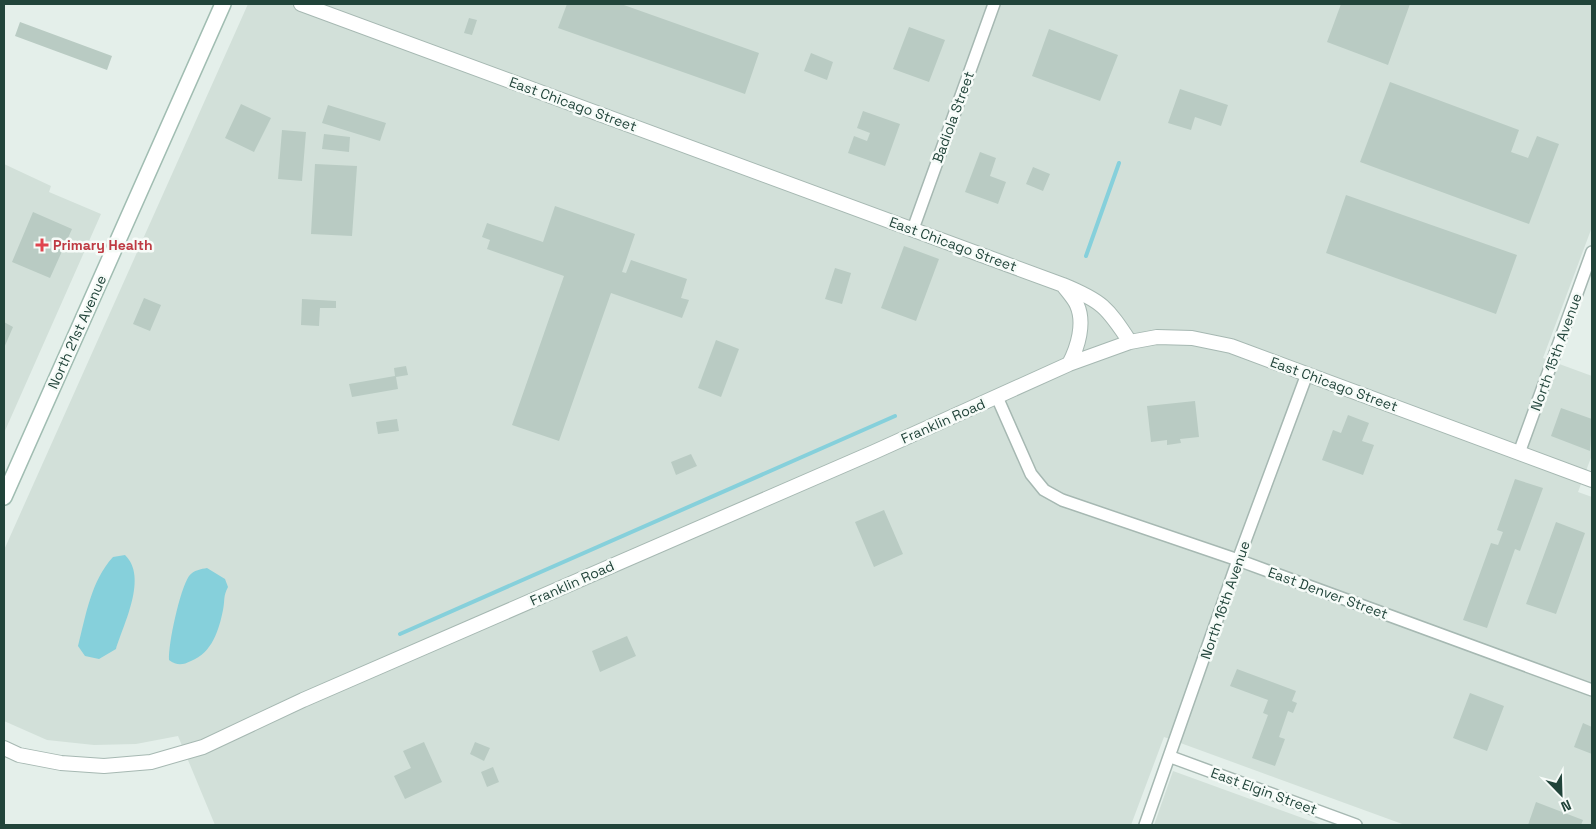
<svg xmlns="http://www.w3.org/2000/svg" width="1596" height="829" font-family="'Space Grotesk',sans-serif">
<rect width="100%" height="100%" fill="#e4efea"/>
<!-- built -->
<path fill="#d2e0d9" d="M248 4H1592V227L1543 358 1592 376V455L1578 492 1592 497V825H1405L1164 737 1131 825H215L178 736 136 744 94 745 47 740 4 721V550Z
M4 164 51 186 49 192 101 214 4 433Z
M1173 771 1322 825H1154Z"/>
<!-- water -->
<path fill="#86d0db" d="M125 555C148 577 124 623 116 649L99 659 85 656 78 646C86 615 91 581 113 557Z
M207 568 225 579 228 587C223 596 225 601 223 610 219 630 212 653 191 661 183 665 177 666 169 660 168 644 180 589 189 576 194 570 201 569 207 568Z"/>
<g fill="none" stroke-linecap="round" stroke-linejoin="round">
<!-- stream -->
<path stroke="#86d0db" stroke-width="4" d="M1086 256 1119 163
M400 634 895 416"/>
</g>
<!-- building -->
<path fill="#b9cbc3" d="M567 4H621L759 53 745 94 558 28Z
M1341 4H1410L1388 65 1327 42Z
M469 18 477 20 472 35 464 33Z
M20 22 112 56 107 70 15 36Z
M909 27 945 40 929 82 893 69Z
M1049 29 1118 55 1100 101 1032 76Z
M811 53 833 62 827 80 804 71Z
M1390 82 1519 130 1511 152 1528 158 1537 136 1559 144 1529 224 1360 162Z
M1180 89 1228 105 1221 126 1195 117 1191 130 1168 123Z
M241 104 271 118 254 152 225 138Z
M328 105 386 123 380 141 322 123Z
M863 111 900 124 885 166 848 153 854 136 867 141 870 133 857 128Z
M282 130 306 132 302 181 278 179Z
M324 134 350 137 349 152 322 149Z
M980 152 996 158 990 176 1006 182 998 204 965 192Z
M315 164 357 166 352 236 311 234Z
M1033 167 1050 174 1043 191 1026 184Z
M1346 195 1517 255 1496 314 1326 253Z
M555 206 635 234 622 272 626 273 631 260 687 279 681 298 689 300 682 318 611 293 559 441 512 425 564 276 487 249 490 240 482 237 487 223 543 242Z
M33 212 72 229 50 278 12 262Z
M904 246 939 259 916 321 881 308Z
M835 268 851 273 842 304 825 299Z
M144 298 161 305 150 331 133 324Z
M302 299 336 301V308H320L319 326 301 325Z
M4 322 13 327 4 348Z
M716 340 739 349 721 397 698 388Z
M406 366 408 375 396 377 398 389 352 397 349 384 395 376 394 368Z
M1195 401 1199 437 1180 439 1181 443 1167 445V440L1151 442 1147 406Z
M1561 408 1592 419 1590 451 1551 436Z
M1348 415 1369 423 1362 441 1374 445 1363 475 1322 460 1333 430 1341 433Z
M397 419 399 431 378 434 376 422Z
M691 454 697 466 676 475 671 462Z
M1515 479 1543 488 1520 551 1515 549 1487 628 1463 620 1491 543 1498 545 1503 532 1497 530Z
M884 510 903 554 874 567 855 522Z
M1556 522 1585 533 1556 614 1526 604Z
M627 636 636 656 600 672 592 651Z
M1237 669 1296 691 1292 701 1297 703 1293 713 1288 711 1279 737 1285 739 1275 766 1252 758 1268 715 1263 713 1268 700 1230 686Z
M1470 693 1504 706 1487 751 1453 738Z
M1583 723 1592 727V754L1574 747Z
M424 742 442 782 405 799 394 776 411 768 403 751Z
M475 742 490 748 484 761 470 754Z
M493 767 499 782 487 787 481 772Z
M1536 802 1583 820 1581 825H1528Z"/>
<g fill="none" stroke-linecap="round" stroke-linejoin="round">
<defs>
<path id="minor" d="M913 229 994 4
M997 397 1031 474 1044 490 1062 500 1238 560 1592 690
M1519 453 1592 252
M1171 757 1356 825
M1145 825 1238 560 1307 374"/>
<path id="tertiary" d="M301 4 1063 285C1102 301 1107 307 1130 342
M1063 285C1067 291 1074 298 1077 305 1085 323 1078 347 1069 364
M4 748 19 755 61 763 104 766 151 762 203 747 303 700 874 452 1069 364 1130 342 1157 337 1192 338 1231 346 1592 480"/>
<path id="secondary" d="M4 497 223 4"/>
</defs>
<!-- minor casing -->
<use href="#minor" stroke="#a6b8b2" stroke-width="14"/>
<!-- tertiary casing -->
<use href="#tertiary" stroke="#a6b8b2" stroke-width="16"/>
<!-- secondary casing -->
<use href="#secondary" stroke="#a1bdb2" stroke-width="18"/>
<!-- minor -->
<use href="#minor" stroke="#fff" stroke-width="11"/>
<!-- tertiary -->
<use href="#tertiary" stroke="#fff" stroke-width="14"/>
<!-- secondary -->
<use href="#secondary" stroke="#fff" stroke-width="15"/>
</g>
<!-- markers -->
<path fill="#e0444e" stroke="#f6fbf8" stroke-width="2" d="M39.5 237.5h5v5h5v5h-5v5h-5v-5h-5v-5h5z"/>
<g text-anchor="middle" stroke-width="5" stroke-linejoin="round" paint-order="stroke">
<!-- street labels -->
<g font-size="14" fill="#21443a" stroke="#f6fbf8">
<text transform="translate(573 104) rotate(20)" y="5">East Chicago Street</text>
<text transform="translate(953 117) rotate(-70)" y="5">Badiola Street</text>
<text transform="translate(953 244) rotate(20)" y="5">East Chicago Street</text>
<text transform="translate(77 332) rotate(-66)" y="5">North 21st Avenue</text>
<text transform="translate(1556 352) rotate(-70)" y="5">North 15th Avenue</text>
<text transform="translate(1334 384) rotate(20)" y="5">East Chicago Street</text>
<text transform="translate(943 421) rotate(-24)" y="5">Franklin Road</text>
<text transform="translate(572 583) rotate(-24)" y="5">Franklin Road</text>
<text transform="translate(1328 593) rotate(20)" y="5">East Denver Street</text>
<text transform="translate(1225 600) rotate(-71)" y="5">North 16th Avenue</text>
<text transform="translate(1264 791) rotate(20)" y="5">East Elgin Street</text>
</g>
<!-- health labels -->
<g font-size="14" font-weight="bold" fill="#be3a42" stroke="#f6fbf8" text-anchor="start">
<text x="53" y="250">Primary Health</text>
</g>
</g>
<!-- border -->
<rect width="1596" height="829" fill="none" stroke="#21443a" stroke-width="10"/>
<!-- north arrow -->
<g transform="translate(1561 794) rotate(157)" stroke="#f6fbf8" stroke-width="4" paint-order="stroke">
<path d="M0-4L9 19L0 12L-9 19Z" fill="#21443a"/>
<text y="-8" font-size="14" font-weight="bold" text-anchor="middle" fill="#21443a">N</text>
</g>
</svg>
